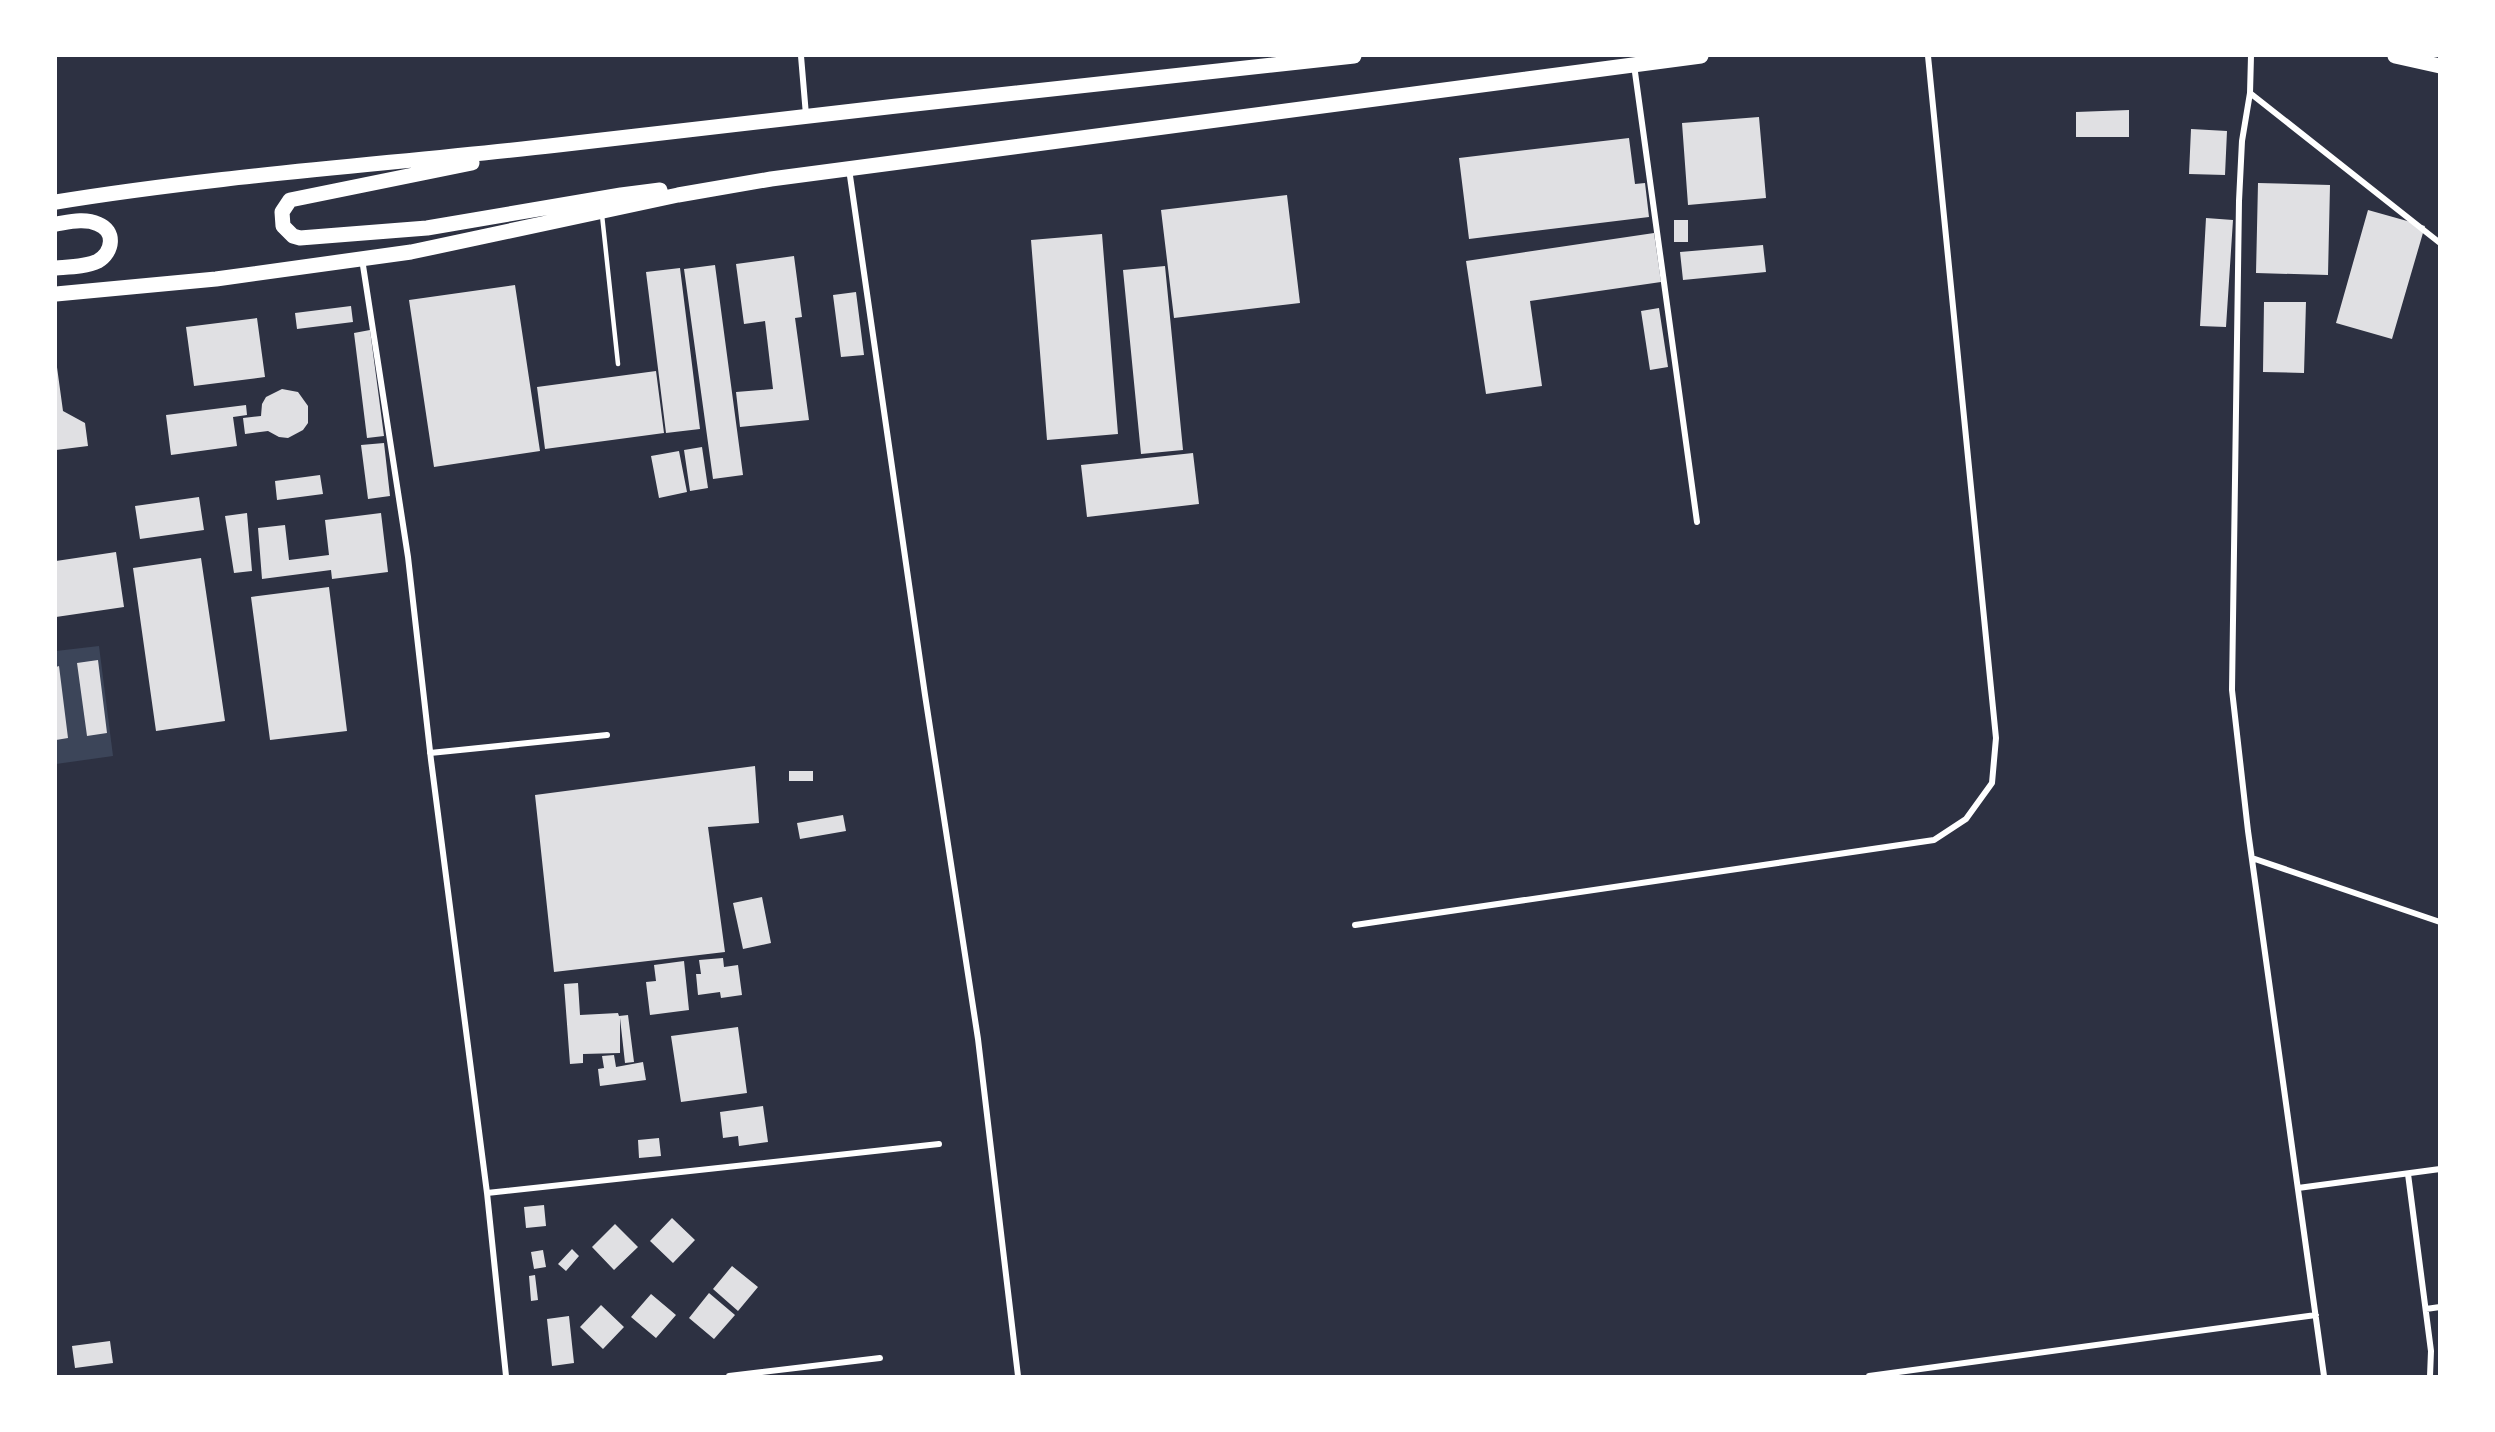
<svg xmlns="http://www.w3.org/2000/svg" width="2495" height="1432" font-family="'Nunito Sans',sans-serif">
<rect width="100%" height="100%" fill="#2d3142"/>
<!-- green -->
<path fill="#3c4559" d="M99 646 113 756 56 764V651Z"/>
<!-- building -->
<path fill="#e0e0e3" d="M2129 110V137H2076V112Z
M1759 117 1766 198 1688 205 1682 123Z
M2191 129 2227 131 2225 175 2189 174Z
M1629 138 1635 184 1645 183 1649 217 1469 239 1459 158Z
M2258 183 2330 185 2328 275 2256 273Z
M1287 195 1300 303 1174 318 1161 210Z
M2368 210 2425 226 2392 339 2336 323Z
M2206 218 2233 220 2226 327 2200 326Z
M1674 220H1688V242H1674Z
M1654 233 1661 282 1530 301 1542 386 1486 394 1466 261Z
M1102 234 1118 434 1047 440 1031 240Z
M1763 245 1766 272 1683 280 1680 252Z
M794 256 802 317 795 318 809 420 740 427 736 392 773 389 765 321 744 324 736 264Z
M715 265 743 475 713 479 684 269Z
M1165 266 1183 450 1141 454 1123 270Z
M680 268 700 429 666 433 646 272Z
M515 285 540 451 434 467 409 300Z
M856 292 864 355 841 357 833 295Z
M2264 302H2306L2304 373 2263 372Z
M351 306 353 322 297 329 295 313Z
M1659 308 1668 367 1650 370 1641 311Z
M257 318 265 377 194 386 186 327Z
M370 330 384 436 367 438 354 333Z
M56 360 63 411 85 423 88 446 56 450Z
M656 371 664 433 545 449 537 387Z
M282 389 298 392 308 406V423L303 430 288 438 279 437 268 431 245 434 243 418 261 416 262 404 266 397Z
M246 405 247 415 233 417 237 446 171 455 166 415Z
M384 443 390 496 368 499 361 445Z
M702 447 708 488 690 491 684 450Z
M679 451 687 492 659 498 651 456Z
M1193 453 1199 504 1087 517 1081 465Z
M320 475 323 494 277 500 275 481Z
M199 497 204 530 140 539 135 506Z
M247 513 252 571 234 573 225 516Z
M381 513 388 572 332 579 331 570 262 579 258 528 285 525 289 560 329 555 325 520Z
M116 552 124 607 56 617V561Z
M201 558 225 721 156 731 133 568Z
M329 587 347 731 270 740 251 597Z
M98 660 107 733 87 736 77 663Z
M59 666 68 738 56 740V667Z
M755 766 759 823 708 827 725 952 554 972 535 795Z
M789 771H813V781H789Z
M843 815 846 831 800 839 797 823Z
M762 897 771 943 743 949 733 903Z
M723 958 724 967 738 965 742 995 721 998 720 992 698 995 696 974H701L699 960Z
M684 961 689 1010 650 1015 646 982 656 981 654 965Z
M578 983 580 1015 618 1013 619 1016 628 1015 634 1062 625 1063 620 1018V1053L583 1054V1063L570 1064 564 984Z
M738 1027 747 1093 681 1102 671 1036Z
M614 1055 616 1067 643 1062 646 1080 600 1086 598 1069 604 1068 602 1056Z
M763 1106 768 1142 739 1146 738 1136 723 1138 720 1112Z
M659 1138 661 1156 639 1158 638 1140Z
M544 1205 546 1226 526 1228 524 1207Z
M672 1218 695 1240 673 1263 650 1241Z
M615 1224 638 1247 614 1270 592 1247Z
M572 1249 579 1256 566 1271 558 1264Z
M543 1250 546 1267 534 1269 531 1252Z
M732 1266 758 1287 738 1311 713 1289Z
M535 1275 538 1300 531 1301 529 1276Z
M709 1293 735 1315 714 1339 689 1318Z
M651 1294 676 1315 656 1338 631 1317Z
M601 1305 624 1327 603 1349 580 1327Z
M569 1316 574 1363 552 1366 547 1319Z
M110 1341 113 1363 75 1368 72 1346Z"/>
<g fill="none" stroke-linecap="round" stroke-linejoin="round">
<!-- service -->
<path stroke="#fff" stroke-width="4.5" d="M602 215 618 364"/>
<!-- minor -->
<path stroke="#fff" stroke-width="6" d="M801 56 806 115
M2251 56 2250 93 2440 243
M1634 65 1697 522
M2250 93 2242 141 2239 201 2232 690 2248 831 2324 1376
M849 169 925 695 978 1039 1018 1376
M362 259 408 557 431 760 487 1193 506 1376
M430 753 607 735
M2252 858 2440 922
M1355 925 1934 840 1966 819 1992 783 1996 738 1928 56
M2408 1174 2431 1351 2430 1376
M2298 1188 2440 1169
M487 1193 939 1144
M2426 1309 2440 1307
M729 1376 880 1358
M1869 1376 2316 1315"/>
<!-- trunk -->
<path stroke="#fff" stroke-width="15" d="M2395 56 2440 66
M472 163 290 200 282 212 283 226 293 236 300 238 427 228 621 195 660 190
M56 202C222 175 391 164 558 145 823 114 1089 84 1354 56
M56 224C69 222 85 218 98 224 116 231 113 252 98 261 86 267 69 267 56 268
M56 294 216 279 411 252 678 195 771 179 1701 56"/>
</g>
<!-- border -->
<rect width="2495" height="1432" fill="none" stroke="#ffffff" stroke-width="114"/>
</svg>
